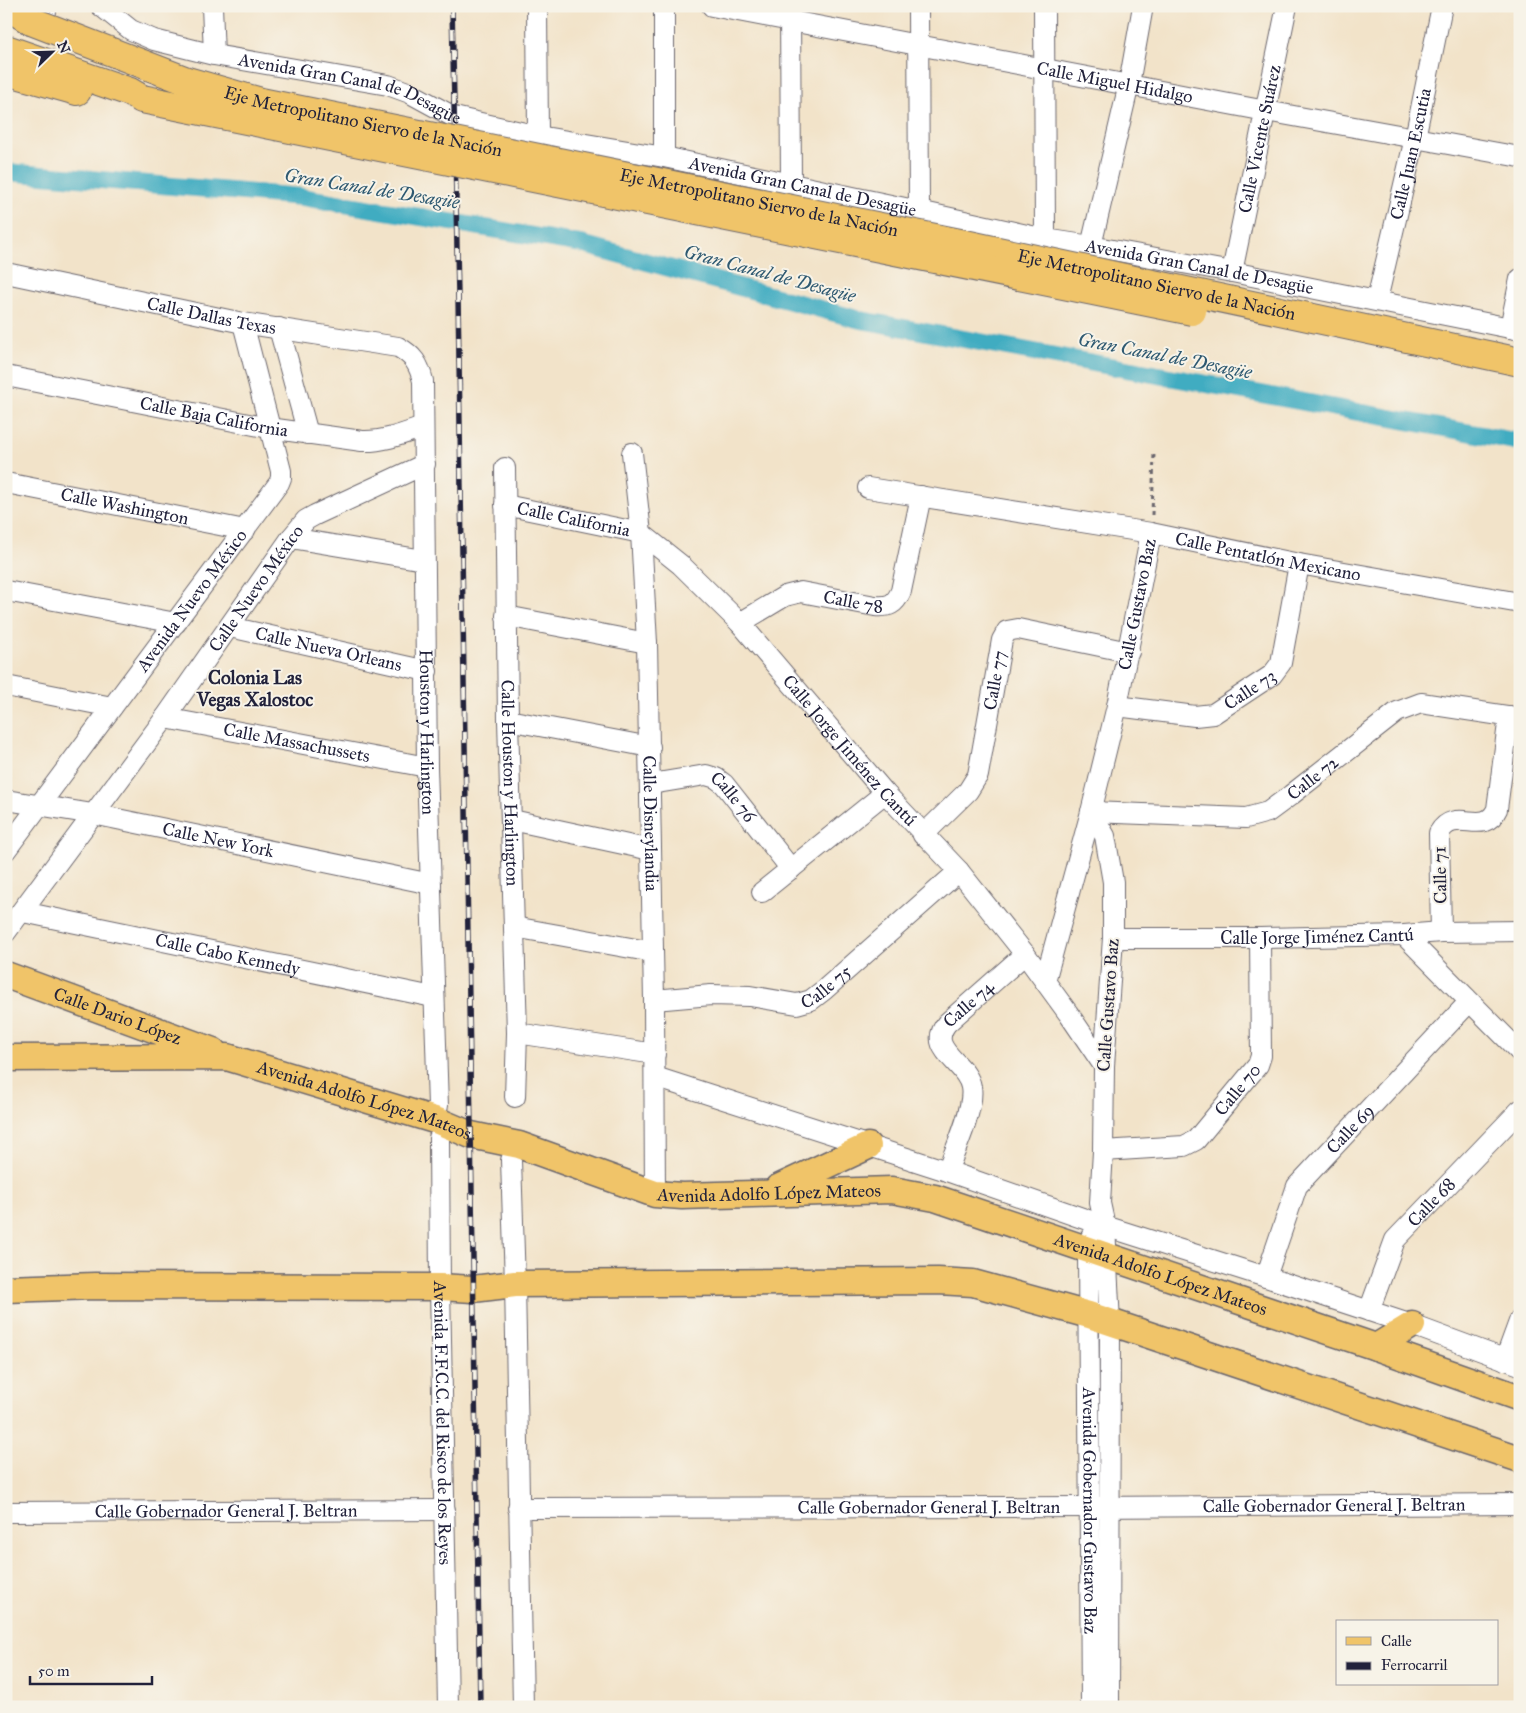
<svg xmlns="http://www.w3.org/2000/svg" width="1526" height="1713" font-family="'IM FELL Great Primer',serif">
<rect width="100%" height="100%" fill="#f7f3e8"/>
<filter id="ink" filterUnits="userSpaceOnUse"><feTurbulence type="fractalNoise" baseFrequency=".02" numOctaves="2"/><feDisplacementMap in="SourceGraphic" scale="10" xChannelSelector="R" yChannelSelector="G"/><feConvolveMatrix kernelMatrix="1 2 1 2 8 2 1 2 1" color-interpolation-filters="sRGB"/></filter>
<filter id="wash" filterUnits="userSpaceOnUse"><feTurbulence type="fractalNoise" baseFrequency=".0096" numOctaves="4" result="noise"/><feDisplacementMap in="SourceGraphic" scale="20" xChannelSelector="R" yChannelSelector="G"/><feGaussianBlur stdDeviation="1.12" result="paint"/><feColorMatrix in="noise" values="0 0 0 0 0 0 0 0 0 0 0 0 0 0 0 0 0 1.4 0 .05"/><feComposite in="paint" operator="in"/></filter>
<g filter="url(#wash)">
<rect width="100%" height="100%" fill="#f2e3c9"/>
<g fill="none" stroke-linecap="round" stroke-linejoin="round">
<!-- canal -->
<path stroke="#41acc1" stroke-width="18" d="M6 172 302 197 581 244 861 320 1520 442"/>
</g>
</g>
<g filter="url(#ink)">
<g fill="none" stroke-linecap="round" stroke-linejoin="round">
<defs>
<g id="minor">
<path d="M38 6 46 12"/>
<path id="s1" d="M101 6 131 30 154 40 214 55 388 85 410 93 454 117 538 136 664 157 919 211 1045 239 1091 246 1232 272 1520 330"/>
<path d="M212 6 214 55"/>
<path d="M537 6 538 136"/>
<path d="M664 6V157"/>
<path id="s2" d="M712 6 1266 111 1520 157"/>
<path d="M790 6 791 185"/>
<path d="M918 6 919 211"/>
<path d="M1044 6 1045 239"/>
<path d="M1091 246 1129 84 1143 6"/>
<path id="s3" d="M1232 272 1287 6"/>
<path id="s4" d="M6 273 243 323 398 347C413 355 419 364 423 381L427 767 438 1106"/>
<path id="s5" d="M1377 300 1415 138 1442 6"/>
<path d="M279 328 308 434"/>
<path d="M1510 328 1520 279"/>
<path id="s6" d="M6 376 269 428 362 441C383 442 403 434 423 427"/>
<path id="s7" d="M632 453 641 533 647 643 654 1000 655 1194"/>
<path id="s8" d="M505 468 508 720 517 1033 515 1097"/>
<path id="s9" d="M6 483 245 530"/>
<path id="s10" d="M868 488 1151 533 1299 564 1520 603"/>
<path id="s11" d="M505 505 641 533 681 565 740 623 885 793 959 871 1025 954 1068 1013 1104 1066"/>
<path d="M291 538 424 560"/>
<path d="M6 591 176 623"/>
<path d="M506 616 647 643"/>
<path id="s12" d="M740 623 785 596 801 592 875 606C889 607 895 605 901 591L921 496"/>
<path id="s13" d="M230 627 427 671"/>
<path d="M6 686 112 707"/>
<path id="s14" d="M1117 706 1195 716 1213 714 1272 675 1281 663 1299 564"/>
<path id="s15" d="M165 718 427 767"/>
<path d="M508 720 650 747"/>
<path id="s16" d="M651 784 706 775 716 778 724 784 791 869"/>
<path id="s17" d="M6 800 93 814 431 884"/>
<path d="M1091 812 1105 836 1113 882V938L1104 1066 1103 1151 1100 1203 1105 1226 1110 1323 1109 1707"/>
<path id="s18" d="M1091 812 1246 818 1268 812 1291 795 1397 712 1421 703 1520 718"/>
<path d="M512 820 651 850"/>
<path id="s19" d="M923 835 968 791 978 775 1002 640 1007 631 1018 629 1129 652"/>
<path id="s20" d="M6 850 279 483 281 478V471L243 323"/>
<path d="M762 892 885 793"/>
<path id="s21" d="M23 912 433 997"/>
<path d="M514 927 653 952"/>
<path id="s22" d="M6 932 165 718 291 538 306 520 315 515 425 464"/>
<path d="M1441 932 1439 833C1455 805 1484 838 1497 809L1509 716"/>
<path d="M1404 935 1520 1052"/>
<path id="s23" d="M1113 938H1260L1404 935 1441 932 1520 931"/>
<path id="s24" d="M1045 981 1091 812 1117 706 1151 533"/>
<path id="s25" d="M654 1000 711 995 750 996 797 1004 811 1000 824 990 959 871"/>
<path d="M517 1033 655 1054"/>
<path d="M655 1077 947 1171 1105 1226 1266 1277 1412 1325 1520 1365"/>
<path id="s26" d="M439 1138 440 1287 448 1707"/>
<path id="s27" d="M1103 1151 1184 1146 1196 1140 1258 1065 1261 1056 1260 938"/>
<path d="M511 1160 515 1284 523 1707"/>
<path id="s28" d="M947 1171C955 1151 975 1107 971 1087 967 1062 925 1050 947 1023L1025 954"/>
<path id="s29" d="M1091 1237 1088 1249 1091 1707"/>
<path id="s30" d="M1266 1277 1297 1186 1469 1002"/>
<path id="s31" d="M1369 1311 1395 1240 1520 1110"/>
<path d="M1505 1360 1520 1319"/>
<path id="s32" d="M518 1508 1088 1507 1520 1504"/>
<path id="s33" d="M6 1512 445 1510"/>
</g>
<g id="major">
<path id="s34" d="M6 975 213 1051"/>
<path id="s35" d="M6 1058 227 1057 438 1121 471 1135 519 1145 655 1194 682 1196 892 1190 935 1198 1376 1347 1520 1398"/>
<path d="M778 1188 868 1146"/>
<path d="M6 1289 95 1286 440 1287 473 1289 515 1284 938 1281 973 1283 1089 1315 1520 1459"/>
<path d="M1376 1347 1412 1325"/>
</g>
<path id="highway" d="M7 6 31 21
M6 49 130 92 142 99
M6 71 77 91"/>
</defs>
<!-- minor casing -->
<use href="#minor" stroke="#6b666d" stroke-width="22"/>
<!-- major casing -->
<use href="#major" stroke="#6b666d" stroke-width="29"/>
<!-- highway casing -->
<use href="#highway" stroke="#6b666d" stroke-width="30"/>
<!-- path -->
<path stroke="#6b666d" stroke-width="3" stroke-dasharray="4 4" stroke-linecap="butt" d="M1152 515 1154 453"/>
<!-- minor -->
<use href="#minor" stroke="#fff" stroke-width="20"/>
<!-- major -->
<use href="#major" stroke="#f0c469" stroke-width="26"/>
<!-- highway -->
<use href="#highway" stroke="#f0c469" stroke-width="28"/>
<defs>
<path id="rail" d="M452 6 458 296 480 1707"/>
</defs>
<!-- rail casing -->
<use href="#rail" stroke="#22223b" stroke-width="5.5"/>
<!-- rail -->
<use href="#rail" stroke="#f7f3e8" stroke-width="4" stroke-dasharray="11" stroke-linecap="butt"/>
<defs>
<g id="highway-bridge">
<path id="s36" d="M31 21 187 81 261 102 965 244 1520 362"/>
<path d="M142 99 1192 311"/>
</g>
</defs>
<!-- highway-bridge casing -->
<use href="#highway-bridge" stroke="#6b666d" stroke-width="30" stroke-linecap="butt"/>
<!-- highway-bridge -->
<use href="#highway-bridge" stroke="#f0c469" stroke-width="28"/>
</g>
</g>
<g text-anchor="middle" stroke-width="4" stroke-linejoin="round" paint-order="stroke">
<!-- street labels -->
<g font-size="18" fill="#22223b" stroke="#f7f3e8">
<text dy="6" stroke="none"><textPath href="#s2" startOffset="410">Calle Miguel Hidalgo</textPath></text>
<text dy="6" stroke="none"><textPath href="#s1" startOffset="266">Avenida Gran Canal de Desagüe</textPath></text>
<text dy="6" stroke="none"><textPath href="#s36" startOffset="348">Eje Metropolitano Siervo de la Nación</textPath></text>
<text dy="6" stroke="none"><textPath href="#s3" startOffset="136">Calle Vicente Suárez</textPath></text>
<text dy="6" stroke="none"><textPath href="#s5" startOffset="150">Calle Juan Escutia</textPath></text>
<text dy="6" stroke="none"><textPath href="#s1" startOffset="731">Avenida Gran Canal de Desagüe</textPath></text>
<text dy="6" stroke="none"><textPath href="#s36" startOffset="752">Eje Metropolitano Siervo de la Nación</textPath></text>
<text dy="6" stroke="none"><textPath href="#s1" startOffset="1136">Avenida Gran Canal de Desagüe</textPath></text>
<text dy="6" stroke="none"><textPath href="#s36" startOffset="1158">Eje Metropolitano Siervo de la Nación</textPath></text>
<text dy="6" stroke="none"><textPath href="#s4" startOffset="210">Calle Dallas Texas</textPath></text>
<text dy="6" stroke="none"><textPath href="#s6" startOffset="212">Calle Baja California</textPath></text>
<text dy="6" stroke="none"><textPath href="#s9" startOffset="121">Calle Washington</textPath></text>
<text dy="6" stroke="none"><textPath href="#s11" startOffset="70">Calle California</textPath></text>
<text dy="6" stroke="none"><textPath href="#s10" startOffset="406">Calle Pentatlón Mexicano</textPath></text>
<text dy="6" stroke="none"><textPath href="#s22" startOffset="425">Calle Nuevo México</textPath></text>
<text dy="6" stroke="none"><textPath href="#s20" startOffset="311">Avenida Nuevo México</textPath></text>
<text dy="6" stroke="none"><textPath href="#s12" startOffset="122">Calle 78</textPath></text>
<text dy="6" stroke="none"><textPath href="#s24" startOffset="388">Calle Gustavo Baz</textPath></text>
<text dy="6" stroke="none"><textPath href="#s13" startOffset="101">Calle Nueva Orleans</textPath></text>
<text dy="6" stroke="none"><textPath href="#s19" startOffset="178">Calle 77</textPath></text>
<text dy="6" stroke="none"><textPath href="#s14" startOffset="141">Calle 73</textPath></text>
<text dy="6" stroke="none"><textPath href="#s4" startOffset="794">Houston y Harlington</textPath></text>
<text dy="6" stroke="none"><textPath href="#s15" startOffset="134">Calle Massachussets</textPath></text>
<text dy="6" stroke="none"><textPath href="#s11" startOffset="441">Calle Jorge Jiménez Cantú</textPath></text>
<text dy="6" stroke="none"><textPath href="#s18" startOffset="234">Calle 72</textPath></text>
<text dy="6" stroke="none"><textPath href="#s8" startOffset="315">Calle Houston y Harlington</textPath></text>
<text dy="6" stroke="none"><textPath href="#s16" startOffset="92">Calle 76</textPath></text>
<text dy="6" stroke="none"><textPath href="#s7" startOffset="371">Calle Disneylandia</textPath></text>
<text dy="6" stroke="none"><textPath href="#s17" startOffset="216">Calle New York</textPath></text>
<text transform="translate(1440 875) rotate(-91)" y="6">Calle 71</text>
<text dy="6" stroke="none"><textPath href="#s23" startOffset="204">Calle Jorge Jiménez Cantú</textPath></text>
<text dy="6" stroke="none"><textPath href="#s21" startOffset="209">Calle Cabo Kennedy</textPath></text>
<text dy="6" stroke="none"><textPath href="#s25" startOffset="178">Calle 75</textPath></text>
<text dy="6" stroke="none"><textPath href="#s28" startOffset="192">Calle 74</textPath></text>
<text transform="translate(1108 1005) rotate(-86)" y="6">Calle Gustavo Baz</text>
<text dy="6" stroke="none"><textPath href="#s34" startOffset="119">Calle Dario López</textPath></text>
<text dy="6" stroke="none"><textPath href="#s27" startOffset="160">Calle 70</textPath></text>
<text dy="6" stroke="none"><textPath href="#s35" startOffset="365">Avenida Adolfo López Mateos</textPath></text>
<text dy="6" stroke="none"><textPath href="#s30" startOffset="174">Calle 69</textPath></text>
<text dy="6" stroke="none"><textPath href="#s35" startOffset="785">Avenida Adolfo López Mateos</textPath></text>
<text dy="6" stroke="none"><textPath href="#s31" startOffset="128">Calle 68</textPath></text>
<text dy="6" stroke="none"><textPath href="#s35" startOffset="1190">Avenida Adolfo López Mateos</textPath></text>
<text dy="6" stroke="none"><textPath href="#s26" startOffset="285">Avenida F.F.C.C. del Risco de los Reyes</textPath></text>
<text dy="6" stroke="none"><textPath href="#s32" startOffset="816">Calle Gobernador General J. Beltran</textPath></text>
<text dy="6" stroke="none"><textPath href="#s32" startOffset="411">Calle Gobernador General J. Beltran</textPath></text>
<text dy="6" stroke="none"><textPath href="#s33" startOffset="220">Calle Gobernador General J. Beltran</textPath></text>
<text dy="6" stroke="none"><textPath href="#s29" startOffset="274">Avenida Gobernador Gustavo Baz</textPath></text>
</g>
<!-- water labels -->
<g font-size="19" font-style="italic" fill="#2e5971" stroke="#f7f3e8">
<text transform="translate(372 188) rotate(9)" y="7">Gran Canal de Desagüe</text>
<text transform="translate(770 273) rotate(15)" y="7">Gran Canal de Desagüe</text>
<text transform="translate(1165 355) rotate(11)" y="7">Gran Canal de Desagüe</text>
</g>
<!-- neighbourhood labels -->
<g font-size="19" font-weight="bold" fill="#22223b" stroke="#f7f3e8">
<text x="255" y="684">Colonia Las<tspan x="255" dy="22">Vegas Xalostoc</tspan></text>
</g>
</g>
<!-- margin -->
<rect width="1526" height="1713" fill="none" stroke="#f7f3e8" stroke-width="25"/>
<!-- legend -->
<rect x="1336" y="1620" width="162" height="65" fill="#f7f3e8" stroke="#a29fa3"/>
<rect x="1346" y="1637" width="25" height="8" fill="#f0c469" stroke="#a29fa3"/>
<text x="1381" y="1646" font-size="15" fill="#22223b">Calle</text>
<rect x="1346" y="1662" width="25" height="8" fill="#22223b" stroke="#a29fa3"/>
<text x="1381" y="1670" font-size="15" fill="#22223b">Ferrocarril</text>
<!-- north arrow -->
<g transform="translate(52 52) rotate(67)" stroke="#f7f3e8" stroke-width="4" paint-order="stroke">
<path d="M0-4L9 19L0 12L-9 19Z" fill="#22223b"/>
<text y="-8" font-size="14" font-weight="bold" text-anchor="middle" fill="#22223b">N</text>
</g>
<!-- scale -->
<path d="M30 1676v8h122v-8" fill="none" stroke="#22223b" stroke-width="2.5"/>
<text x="38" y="1676" font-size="15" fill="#22223b" stroke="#f7f3e8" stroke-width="4" paint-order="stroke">50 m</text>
</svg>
